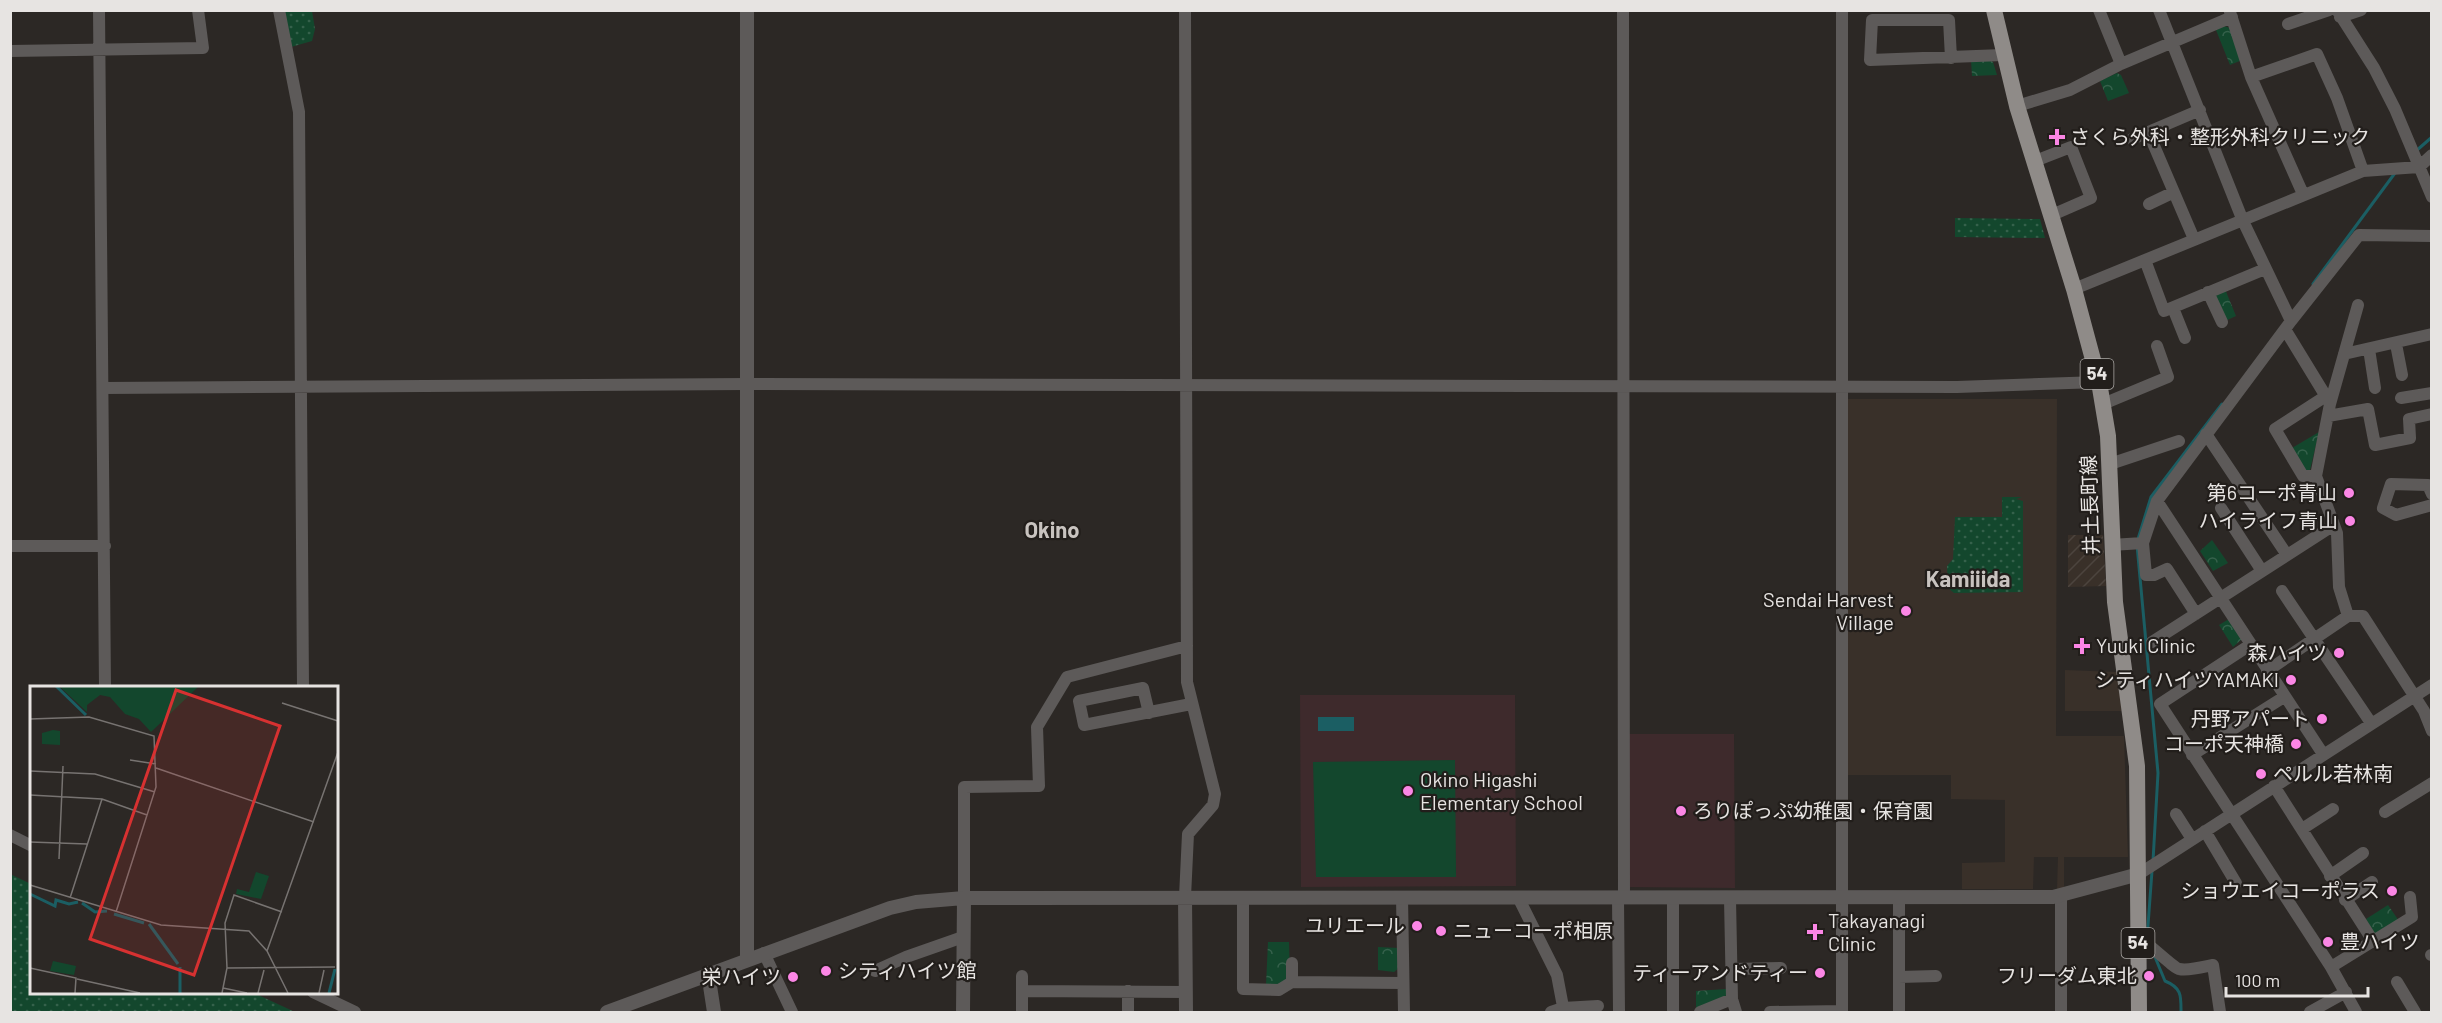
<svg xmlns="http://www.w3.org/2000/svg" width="2442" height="1023" font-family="Barlow,'Noto Sans JP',sans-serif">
<defs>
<pattern id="industrial-furrows" width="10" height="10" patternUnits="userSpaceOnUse" patternTransform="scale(1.5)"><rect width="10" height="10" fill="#393029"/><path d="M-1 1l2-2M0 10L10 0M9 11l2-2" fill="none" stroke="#4c443e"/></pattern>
<pattern id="grass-dots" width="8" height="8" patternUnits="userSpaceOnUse" patternTransform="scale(1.5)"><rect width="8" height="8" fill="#13472d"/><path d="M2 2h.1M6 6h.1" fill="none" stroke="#35614b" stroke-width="1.8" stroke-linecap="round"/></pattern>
<pattern id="park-crowns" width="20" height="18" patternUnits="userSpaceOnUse" patternTransform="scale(1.5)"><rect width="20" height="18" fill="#13472d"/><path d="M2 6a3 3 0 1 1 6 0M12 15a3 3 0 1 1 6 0" fill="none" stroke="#35614b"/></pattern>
</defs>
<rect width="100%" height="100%" fill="#2c2825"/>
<!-- built -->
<path fill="#393029" d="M1846 399H2057L2056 736H2124L2128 857H2064V889L2057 890 2058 857H2034L2033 889H1962V863L2005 862V800L1951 799V775H1846Z
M2065 670 2117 672 2122 711H2065Z"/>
<!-- industrial -->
<path fill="url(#industrial-furrows)" d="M2068 535H2103L2106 586 2068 587Z"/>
<!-- education -->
<path fill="#3e2a2c" d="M1300 695H1515L1516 886 1301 887Z
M1628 734H1734L1735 888 1628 887Z"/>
<!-- grass -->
<path fill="url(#grass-dots)" d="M283 11H312L315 29 312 41 291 47Z
M1955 218 2040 219 2045 238 1955 237Z
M2002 497H2022L2016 499 2023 501V592L1954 593 1948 588 1947 566 1953 559 1955 517H2002Z
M10 874 31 884 32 992H252L295 1012H11Z"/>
<!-- park -->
<path fill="url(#park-crowns)" d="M2224 26 2230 28 2242 60 2230 65 2216 30Z
M1987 59 1993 62 1997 75 1972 76 1971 60Z
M2117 73 2121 75 2129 93 2108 101 2100 81Z
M2225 289 2236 316 2223 322 2213 296Z
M2319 432 2310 470 2305 472 2292 448Z
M2212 540 2228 563 2213 571 2200 551Z
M2229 619 2242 639 2233 647 2219 625Z
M2388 905 2399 921 2374 934 2366 919Z
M1268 942H1289L1290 978 1279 985H1266Z
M1378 947 1399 948 1400 967 1394 972 1378 970Z
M1726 989 1727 995 1696 1010V991Z"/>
<!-- garden -->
<path fill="#13472d" d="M1455 760 1456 877H1316L1313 762Z"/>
<!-- water -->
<path fill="#1b5e63" d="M1318 717H1354V731H1318Z"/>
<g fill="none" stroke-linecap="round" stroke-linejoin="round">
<!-- stream -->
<path stroke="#1b5e63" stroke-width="3" d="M2416 151 2432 137
M2313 284 2395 173
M2138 539 2151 497 2222 404
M2137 545 2158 773 2153 861
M2147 939 2152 871
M2155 957 2165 981C2182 988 2181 996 2181 1012"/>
<!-- minor -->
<path stroke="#5d5a59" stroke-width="12" d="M99 10 105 687
M279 10 299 112 303 687
M1185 10 1187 682 1215 794 1213 805 1188 834 1185 897
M1623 10 1624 897
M2099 10 2121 64
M2159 10 2243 221 2291 321
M2337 10 2374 68 2395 109 2432 197
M2230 12 2251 77 2303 194
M2340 17 2361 10
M2288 24 2329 10
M10 51 203 48 198 10
M1951 58 1949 20H1872L1870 60 2003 55
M2251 77 2317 54 2337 98 2363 171
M2017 106 2070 90 2121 64 2232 17
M2149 134 2194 239
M2132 139 2200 110
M2035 161 2071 147 2091 198 2052 215
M2149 204 2172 193
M2145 260 2164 311 2265 269
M2074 289 2363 171 2419 167 2432 155
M2208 292 2222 322
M2173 308 2185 338
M2286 331 2330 403
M2396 344 2402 375
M2369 349 2375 388
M2344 354 2432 334
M103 388 746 384 1957 387 2099 382
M2401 398 2432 393
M2103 404 2168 377 2157 346
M2328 416 2368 409 2375 445 2410 438 2409 419 2432 414
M2206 434 2287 555
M2110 464 2179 441
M2316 476H2303L2275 429 2326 396
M2432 494 2428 485 2391 484 2383 508 2396 515 2432 505
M2157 501 2323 754
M2221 508 2262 571
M2111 545 2143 543
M10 546H105
M2282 591 2371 723
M2196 614 2167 569 2154 575H2146L2143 543 2157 501 2291 321 2359 235 2432 236
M2348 616 2339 587 2337 533 2316 476 2330 404 2358 305
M2152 642 2334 525
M2250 645 2160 704 2331 967 2356 1012
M2267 671 2348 616H2363L2424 711 2432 731
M1149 713 1143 688 1079 701 1084 725 1191 704
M2192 755 2284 697
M2274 786 2373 941
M2385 812 2432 783
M2176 814 2192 839
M2302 829 2333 809
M2205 831 2236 883
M10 835 32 846
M2139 874 2432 685
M2330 876 2363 853
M2061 896V1012
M1402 897 1404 1012
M1518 897 1557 975 1564 1012
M964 898V787L1039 786 1037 727 1067 677 1187 646
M1243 898V989L1279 990 1292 982 1403 983
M1618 898 1619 1012
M1673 898V1012
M1899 898V1012
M1730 899 1732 999 1736 1012
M2345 900 2372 882
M2138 937C2147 942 2175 969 2179 969 2189 971 2203 967 2213 965L2220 1012
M764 953 792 1012
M2431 955H2432
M1292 963V982
M2331 967 2412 917 2410 897
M1731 969 1781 968
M875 971 906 957 963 937
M1899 977 1936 976
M2397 982 2415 1012
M1022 991 1185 992
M313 992 355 1012
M1022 1012V976
M1128 1012V991
M1551 1012 1563 1008 1598 1006
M1700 1012 1732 999
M1770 1012 1842 1011
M1842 1012V10
M2310 1012 2346 992"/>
<!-- tertiary -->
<path stroke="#5d5a59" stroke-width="14" d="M1185 897 1186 1012
M747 959V10
M708 973 714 1012
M607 1012 890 908 916 902 964 898 2053 897 2139 874
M963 1012 964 898"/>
<!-- primary -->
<path stroke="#8f8b88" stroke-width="16" d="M1994 10 2017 106 2074 289 2099 382 2108 436 2115 602 2137 766 2139 1012"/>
</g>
<!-- markers -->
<g fill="#fb86e5" stroke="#221e1b" stroke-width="2">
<path d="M2054 128h6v6h6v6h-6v6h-6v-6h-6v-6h6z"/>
<circle cx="2349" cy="493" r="6"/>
<circle cx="2350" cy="521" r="6"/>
<circle cx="1906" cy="611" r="6"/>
<path d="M2079 637h6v6h6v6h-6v6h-6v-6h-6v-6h6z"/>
<circle cx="2339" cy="653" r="6"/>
<circle cx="2291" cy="680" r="6"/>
<circle cx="2322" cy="719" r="6"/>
<circle cx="2296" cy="744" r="6"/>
<circle cx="2261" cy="774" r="6"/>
<circle cx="1408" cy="791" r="6"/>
<circle cx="1681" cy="811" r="6"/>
<circle cx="2392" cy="891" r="6"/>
<circle cx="1417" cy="926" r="6"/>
<circle cx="1441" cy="931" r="6"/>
<path d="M1812 923h6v6h6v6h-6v6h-6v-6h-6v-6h6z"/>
<circle cx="2328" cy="942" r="6"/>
<circle cx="826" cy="971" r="6"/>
<circle cx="1820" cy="973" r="6"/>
<circle cx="2149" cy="976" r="6"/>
<circle cx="793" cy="977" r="6"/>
</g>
<g text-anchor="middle" stroke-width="4.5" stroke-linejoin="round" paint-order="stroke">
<!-- shield labels -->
<g fill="#221e1b" stroke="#aca9a6" stroke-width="1.5">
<rect x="2080.5" y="359" width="33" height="30" rx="4.5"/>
<rect x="2121.5" y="928" width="33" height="30" rx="4.5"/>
</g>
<g font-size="18" font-weight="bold" fill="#e7e4e2">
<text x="2097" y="380">54</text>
<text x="2138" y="949">54</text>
</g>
<!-- poi labels -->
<g font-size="20" fill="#e7e4e2" stroke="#221e1b" text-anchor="end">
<text x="2070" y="144" text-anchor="start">さくら外科・整形外科クリニック</text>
<text x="2337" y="500">第6コーポ青山</text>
<text x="2338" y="528">ハイライフ青山</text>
<text x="1894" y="607">Sendai Harvest<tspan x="1894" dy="23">Village</tspan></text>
<text x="2096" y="653" text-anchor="start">Yuuki Clinic</text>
<text x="2327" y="660">森ハイツ</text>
<text x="2279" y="687">シティハイツYAMAKI</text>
<text x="2310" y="726">丹野アパート</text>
<text x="2284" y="751">コーポ天神橋</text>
<text x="2273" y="781" text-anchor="start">ペルル若林南</text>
<text x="1420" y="787" text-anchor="start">Okino Higashi<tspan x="1420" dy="23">Elementary School</tspan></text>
<text x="1693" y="818" text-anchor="start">ろりぽっぷ幼稚園・保育園</text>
<text x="2380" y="898">ショウエイコーポラス</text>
<text x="1828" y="928" text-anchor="start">Takayanagi<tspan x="1828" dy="23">Clinic</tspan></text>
<text x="1405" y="933">ユリエール</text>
<text x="1453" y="938" text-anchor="start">ニューコーポ相原</text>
<text x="2340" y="949" text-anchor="start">豊ハイツ</text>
<text x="838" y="978" text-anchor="start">シティハイツ館</text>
<text x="1808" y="980">ティーアンドティー</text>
<text x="2137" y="983">フリーダム東北</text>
<text x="781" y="984">栄ハイツ</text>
</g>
<!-- street labels -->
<g font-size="20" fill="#e7e4e2" stroke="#221e1b">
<text transform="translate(2090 505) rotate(-92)" y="7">井土長町線</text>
</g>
<!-- quarter labels -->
<g font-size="22" font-weight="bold" fill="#c8c3bf" stroke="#221e1b">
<text x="1052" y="538">Okino</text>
<text x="1968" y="587">Kamiiida</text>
</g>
</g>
<!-- overview -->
<g transform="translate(30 686)">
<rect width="308" height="308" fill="#2c2825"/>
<path d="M29 0 61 1 169 0 121 46 109 33 95 28 80 11 70 9 57 19V26ZM23 275 46 280 44 289 20 285Z" fill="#13472d"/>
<path d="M23 44 30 45V59L12 58V47ZM226 186 239 190 231 213 206 208 207 203 219 206Z" fill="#13472d"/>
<path fill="none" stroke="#1b5e63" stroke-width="3" d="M26 0 56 29M0 208 25 220 26 214 39 218 48 216M52 217 65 226 77 225M84 228 114 237M119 238 148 278M150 281V307M299 307 305 283"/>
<path fill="none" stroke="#777371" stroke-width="1.5" d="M252 17 308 35M0 33 59 31 124 50 126 101 86 226M100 74 126 78M126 82 284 136M0 85 65 88 125 106M0 109 72 113 117 129M0 156 57 158M29 173 33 80M0 199 131 239 219 245 237 265 258 307M40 212 72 113M237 265 308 66M0 282 46 292 45 307M197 282 305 281M47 293 110 307M193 302 217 307M192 307 197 282 195 237 204 209 252 226M228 307 234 284M289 307 294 284"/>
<path fill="#d73131" fill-opacity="0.15" stroke="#d73131" stroke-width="3" d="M146 4 250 40 164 289 60 253Z"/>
<rect width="308" height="308" fill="none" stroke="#e7e4e2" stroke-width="3"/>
</g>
<!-- border -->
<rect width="2442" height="1023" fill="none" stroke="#e7e4e2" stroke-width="24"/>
<!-- scale -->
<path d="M2226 987v9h142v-9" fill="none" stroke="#e7e4e2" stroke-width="3"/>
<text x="2235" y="987" font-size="18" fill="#e7e4e2" stroke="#221e1b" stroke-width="4.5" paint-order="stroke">100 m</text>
</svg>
